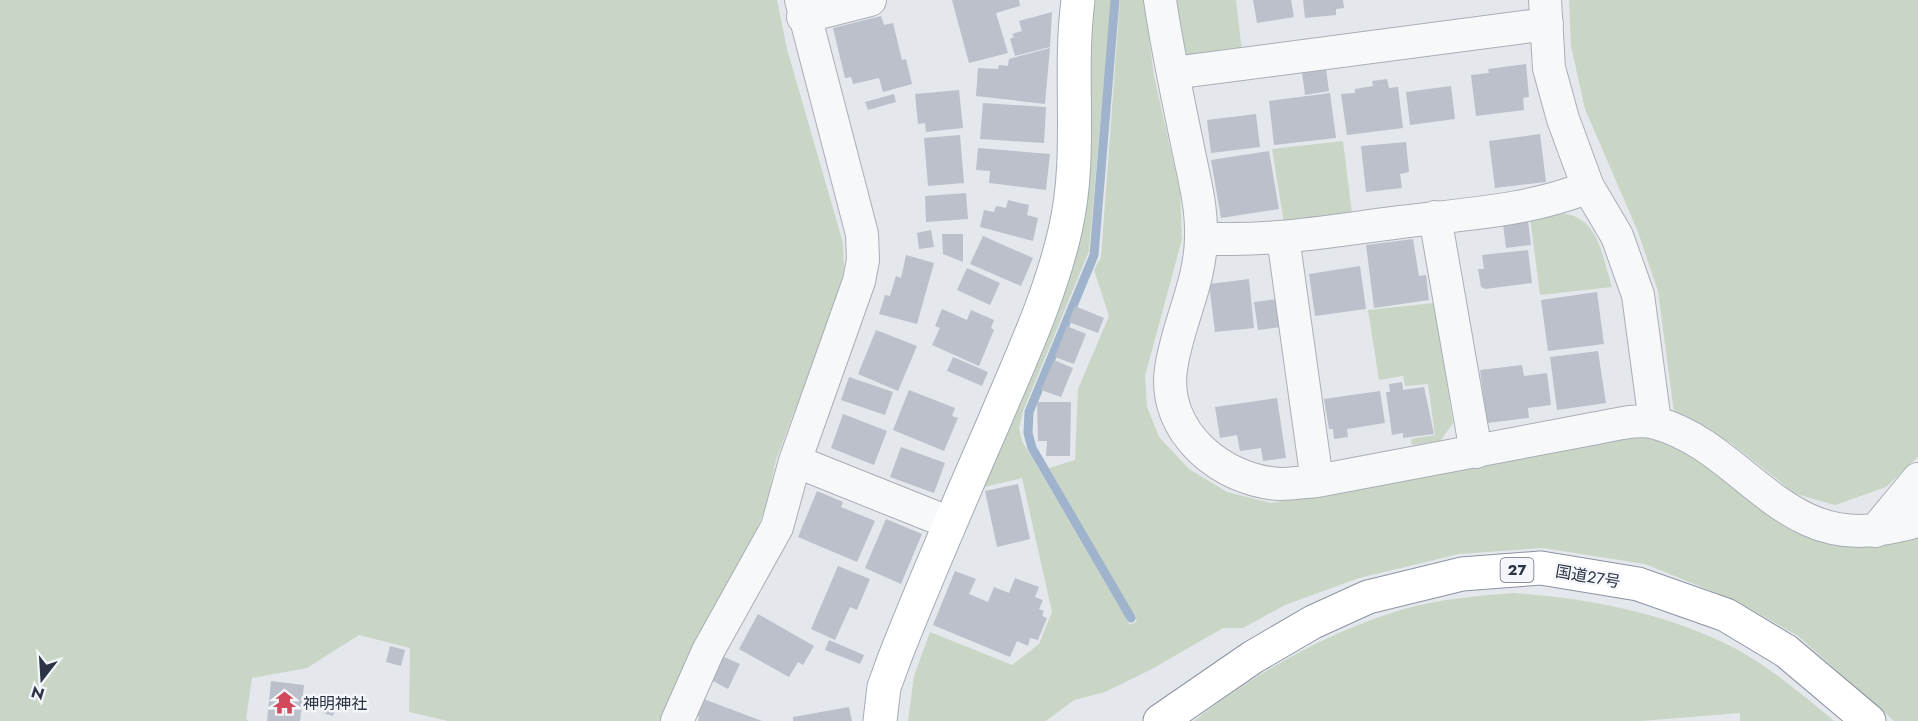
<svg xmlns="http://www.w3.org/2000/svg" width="1918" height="721" font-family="Jost,'Noto Sans JP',sans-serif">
<rect width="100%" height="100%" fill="#e4e7ec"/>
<!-- green -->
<path fill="#c9d6c5" d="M0 0H777L787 49 843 243 844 269 838 295 776 460 766 506 756 531 700 633 661 721H448L409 712 410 648 359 635 307 668 252 678 246 719 249 721H0Z
M1095 0H1111L1089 251 1023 411 1019 428 1022 441 1130 625 1137 621 1049 468 1075 460 1078 389 1109 316 1094 270 1101 257 1120 0H1144L1154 76 1180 192 1182 239 1145 376 1147 407 1159 437 1189 469 1227 492 1271 503 1630 433 1679 443 1776 513 1918 531V721H1894L1798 636 1736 601 1645 564 1543 548 1459 554 1359 578 1285 605 1243 628H1223L1150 670 1105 692 1074 700 1046 721H908L914 676 930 632 1012 665 1039 644 1052 612 1022 478 980 488 1086 197C1094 131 1086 66 1095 0Z
M1175 0H1236L1242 52 1196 59 1180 50Z
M1569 0H1918V457L1886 487 1835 505 1796 494 1732 444 1674 412 1658 291 1638 232 1585 109 1571 46Z
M1343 141 1352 214 1284 223 1272 149Z
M1553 213C1599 212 1600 251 1612 287L1540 295 1530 217Z
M1434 303 1453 423 1440 441 1412 445 1411 439 1435 435 1428 384 1405 386 1403 376 1379 380 1368 310Z
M1513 593C1584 598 1656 611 1722 642 1763 661 1799 692 1834 721H1740V713L1640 721H1194C1255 673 1329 631 1404 609 1440 599 1476 596 1513 593Z"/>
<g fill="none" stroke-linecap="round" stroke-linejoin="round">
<!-- stream -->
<path stroke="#9fb4cc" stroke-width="9" d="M1115 0 1094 255 1029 412 1028 433 1032 448 1131 618"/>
</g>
<!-- building -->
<path fill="#bbc0ca" d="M952 0H1019L1020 6 996 13 1008 53 969 63Z
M1253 0H1291L1294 17 1257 23Z
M1303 0H1343L1344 8 1336 9V15L1305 18Z
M1052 12 1050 47 1015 56 1010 39 1014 37 1012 34 1022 31 1019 21Z
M881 16 884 25 893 23 902 60 906 59 912 84 883 92 879 78 853 84 851 77 845 78 833 28Z
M1050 48 1045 104 976 96 978 68 998 69 999 65 1008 66 1009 59Z
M1526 64 1529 97 1523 98 1524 110 1476 116 1471 75 1489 73 1488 69Z
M1326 69 1329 91 1305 95 1302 72Z
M1387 79 1389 88 1398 87 1403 128 1347 135 1341 94 1355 93V89L1373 86 1372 81Z
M1451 86 1455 119 1410 125 1406 92Z
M959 90 963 128 926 132 925 123 918 124 915 94Z
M1330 93 1336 138 1274 145 1269 101Z
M894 94 896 102 868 110 865 102Z
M983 103 1046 107 1044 143 980 139Z
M1256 114 1260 147 1211 153 1207 120Z
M1540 134 1546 182 1495 188 1489 141Z
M960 135 964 183 928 186 924 138Z
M1406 142 1409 172 1400 174 1402 188 1366 192 1361 146Z
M978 148 1050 154 1046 190 989 183 990 171 976 170Z
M1269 151 1279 209 1221 218 1211 160Z
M966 193 968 219 926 222 925 196Z
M1008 200 1029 205 1027 215 1038 218 1033 241 980 227 984 210 994 212 996 206 1006 208Z
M1528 221 1531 245 1506 248 1503 224Z
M931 230 934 247 919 249 917 233Z
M942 234H963V262L943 254Z
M983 236 1033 258 1021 286 970 264Z
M1413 239 1419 276 1426 275 1429 300 1374 308 1366 245Z
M1528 250 1532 283 1485 289 1481 287 1478 269H1484L1482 255Z
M906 255 934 263 917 324 879 314 885 295 890 296 896 276 901 278Z
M1360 266 1366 309 1315 316 1309 274Z
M967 268 1000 283 990 305 957 290Z
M1249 279 1254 328 1215 332 1209 284Z
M1597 292 1604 344 1548 351 1541 300Z
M1278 299 1281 327 1258 330 1254 302Z
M1075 306 1104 318 1098 333 1069 322Z
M942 309 967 320 971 310 994 320 991 328 994 330 979 366 932 345 940 328 935 326Z
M1067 326 1086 334 1074 364 1055 357Z
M876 330 917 346 898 391 858 374Z
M1598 351 1606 403 1557 410 1550 357Z
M953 357 988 372 982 386 947 371Z
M1054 360 1073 368 1061 397 1041 390Z
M1522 365 1524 376 1547 373 1551 405 1528 408 1529 418 1487 423 1480 370Z
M849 377 893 392 885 415 841 400Z
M1402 382 1403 390 1424 387 1434 434 1403 438V433L1392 435 1386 392H1390L1389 384Z
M909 390 955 408 952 416 958 418 944 451 893 430Z
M1380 391 1385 423 1347 429 1348 437 1334 439 1333 429H1329L1324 399Z
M1277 398 1286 458 1263 461 1261 448 1240 451 1237 435 1220 438 1215 407Z
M1037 402H1071L1070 456H1046L1047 441H1038Z
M843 414 887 431 874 465 831 448Z
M901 447 945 463 934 493 890 477Z
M1018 484 1030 539 997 547 985 491Z
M817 491 843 502 841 507 875 521 857 562 798 537Z
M886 519 922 534 901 584 865 568Z
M838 566 870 579 857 610 850 607 835 640 811 629Z
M955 571 976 579 969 594 988 602 994 587 1009 593 1015 578 1039 587 1035 597 1043 600 1039 609 1044 611 1042 616 1047 618 1038 640 1030 638 1028 646 1017 641 1010 657 933 625Z
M758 614 814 646 803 665 798 662 789 677 739 649Z
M829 640 864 655 860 664 825 650Z
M390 646 405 650 401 666 386 662Z
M722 656 740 664 728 689 711 680Z
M271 681 304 685 300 721H267Z
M327 693 338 695 333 716 323 713Z
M701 698 762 721H698L699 716 695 715Z
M849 707 852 721H793V717Z"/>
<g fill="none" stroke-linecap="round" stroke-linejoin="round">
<defs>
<path id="minor" d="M1160 0C1167 48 1177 95 1187 143 1193 174 1202 205 1201 237 1201 282 1177 325 1171 369 1162 432 1222 481 1280 484 1292 484 1305 482 1317 481L1597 428C1615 425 1638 418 1656 423 1743 447 1783 550 1887 528 1897 526 1908 525 1918 520
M1545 0 1549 68 1563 119 1588 187 1617 236 1638 295 1655 422
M803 17 870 0
M1173 73 1547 24
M1435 217 1476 452
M1283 237 1317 481
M1201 238C1268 243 1335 230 1401 222 1463 214 1530 211 1588 187
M795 461 950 523
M1875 531 1918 479
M677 721 708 651 777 527 795 461 859 281 863 260 862 234 801 0"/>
<path id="major" d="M880 721 884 687 895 657C926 578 960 500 994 422 1020 360 1050 297 1065 231 1083 155 1068 77 1078 0"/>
<path id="highway" d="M1160 721 1253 657 1313 622 1368 597 1462 574 1541 568 1638 584 1726 615 1786 651 1869 721"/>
</defs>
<!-- minor casing -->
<use href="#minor" stroke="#a9aeb7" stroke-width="34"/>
<!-- major casing -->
<use href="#major" stroke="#a3abb8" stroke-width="35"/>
<!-- highway casing -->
<use href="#highway" stroke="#8b94a3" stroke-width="35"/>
<!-- minor -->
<use href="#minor" stroke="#f7f8fa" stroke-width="32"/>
<!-- major -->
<use href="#major" stroke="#fff" stroke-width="33"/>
<!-- highway -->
<use href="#highway" stroke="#fff" stroke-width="33"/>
</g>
<!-- icons -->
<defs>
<symbol id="temple-bare" viewBox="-9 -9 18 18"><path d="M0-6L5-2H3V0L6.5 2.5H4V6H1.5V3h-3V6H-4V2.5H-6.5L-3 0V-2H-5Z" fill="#d1495b" stroke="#f4f6f9" stroke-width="2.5" paint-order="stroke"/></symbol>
</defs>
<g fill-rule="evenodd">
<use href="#temple-bare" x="268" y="686" width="33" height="33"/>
</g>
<g text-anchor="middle" stroke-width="5" stroke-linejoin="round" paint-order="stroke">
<!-- shield labels -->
<rect fill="#f4f6f9" stroke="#676e7b" stroke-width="1.5" x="1500.5" y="558" width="33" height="24" rx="4.5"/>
<g font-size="15" font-weight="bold" fill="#2b3445">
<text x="1517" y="575">27</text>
</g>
<!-- street labels -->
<g font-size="16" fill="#2b3445" stroke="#f4f6f9">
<text transform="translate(1588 576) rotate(10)" y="6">国道27号</text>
</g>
<!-- poi labels -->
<g font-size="16" fill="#2b3445" stroke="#f4f6f9" text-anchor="start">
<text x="303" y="709">神明神社</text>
</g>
</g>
<!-- north arrow -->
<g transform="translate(42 679) rotate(197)" stroke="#f4f6f9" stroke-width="4.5" paint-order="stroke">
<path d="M0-4.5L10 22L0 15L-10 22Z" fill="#2b3445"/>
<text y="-9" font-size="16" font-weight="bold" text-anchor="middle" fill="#2b3445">N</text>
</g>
</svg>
